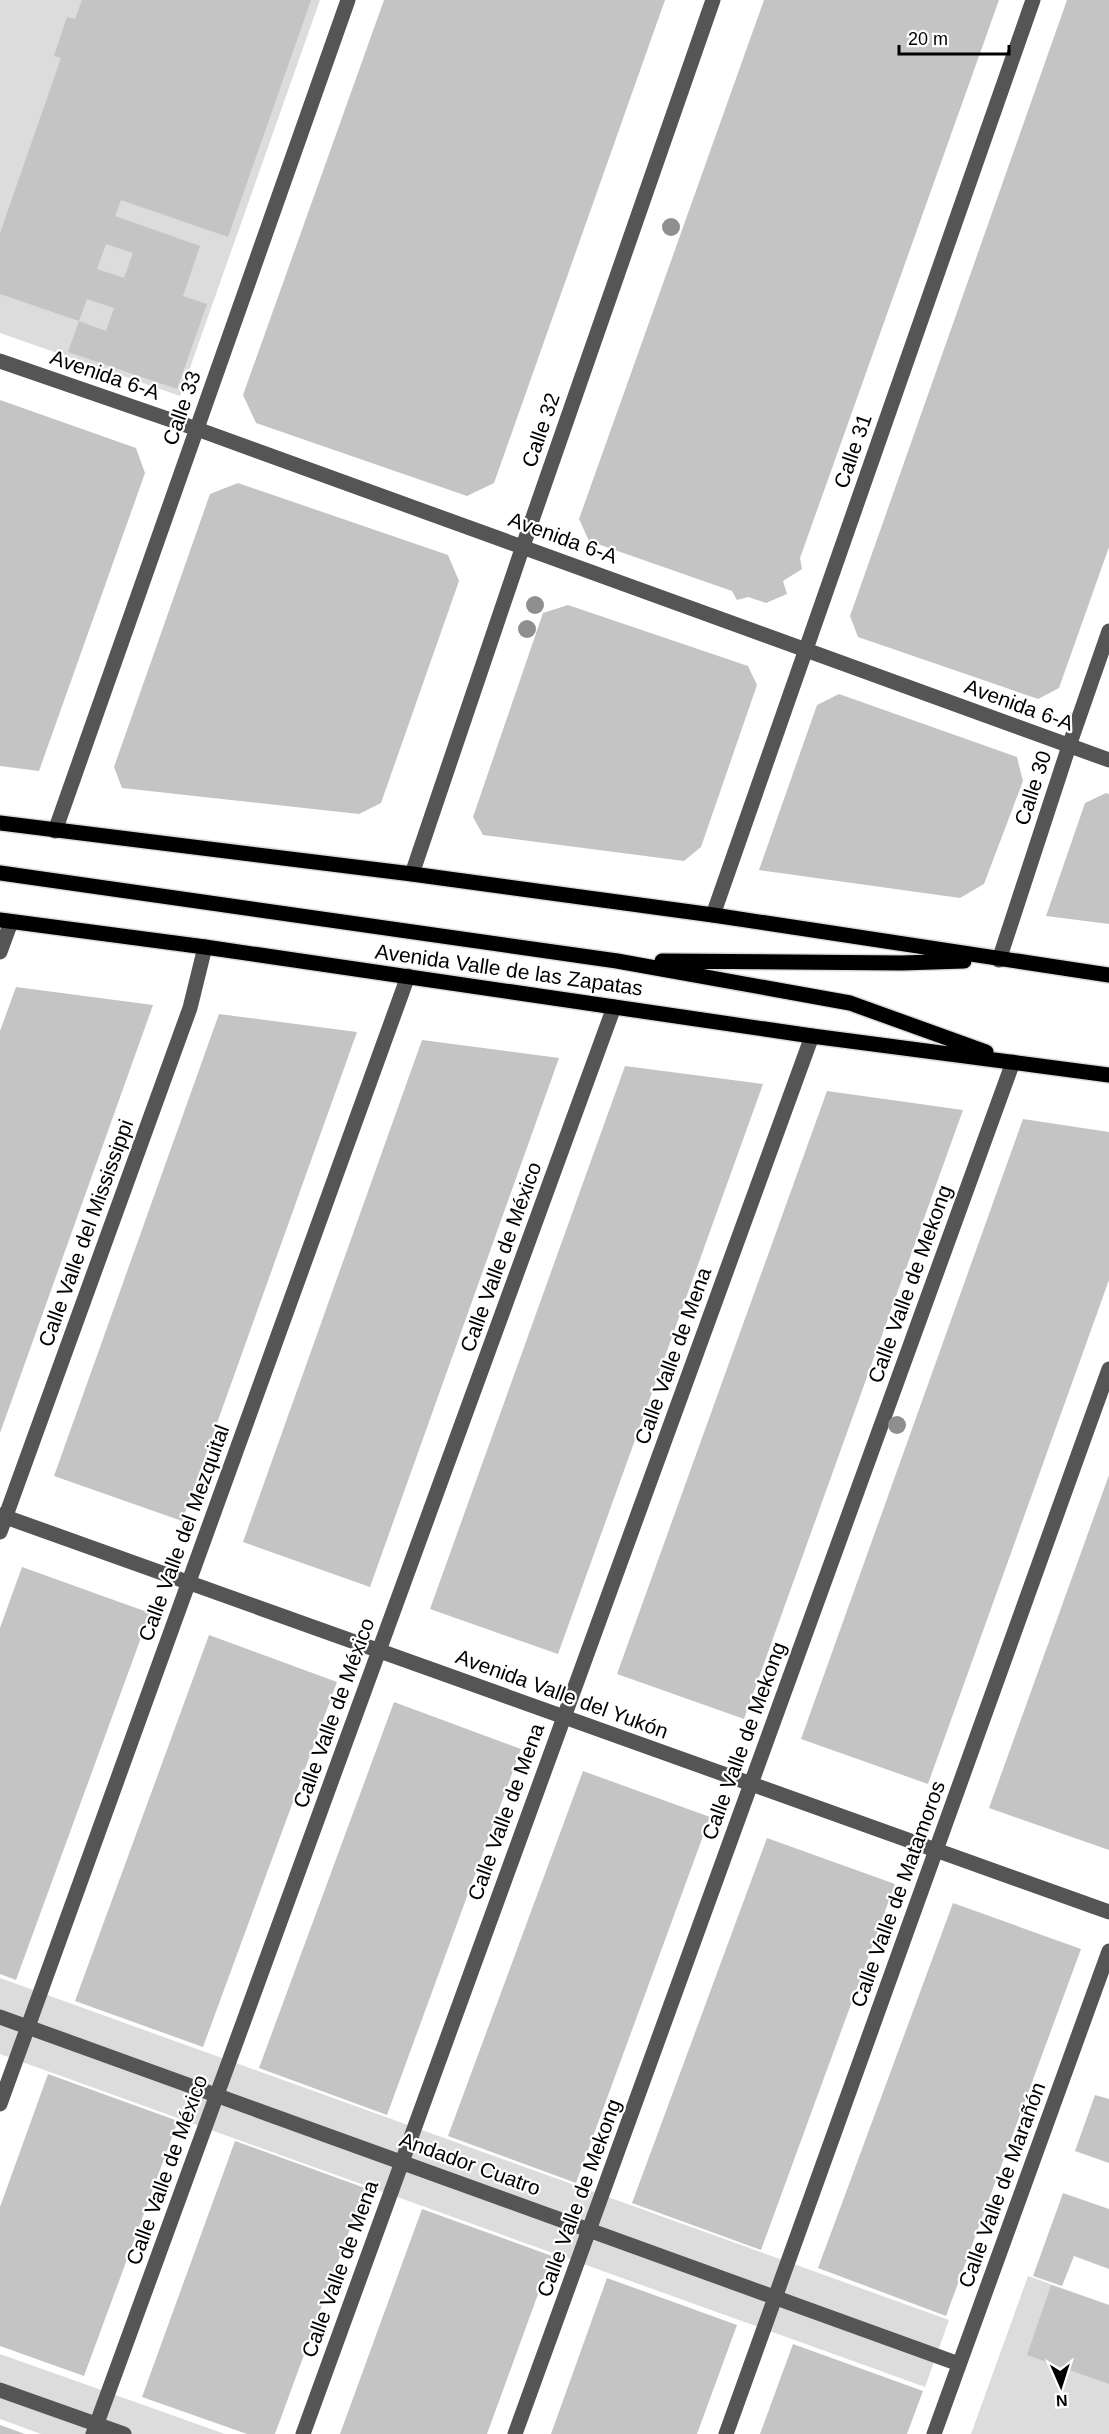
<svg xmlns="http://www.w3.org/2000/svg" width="1109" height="2434" font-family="Helvetica,sans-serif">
<rect width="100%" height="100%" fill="#fff"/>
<!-- green -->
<path fill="#dcdcdc" d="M0 0H320L180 396 0 333Z
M0 1978 949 2320 925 2387 0 2054Z
M1028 2276 1109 2305V2434H971Z
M0 2354 225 2434H41L0 2419Z"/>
<!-- building -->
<path fill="#c4c4c4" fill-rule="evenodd" d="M82 0H311L228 237 121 200 115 216 200 246 183 296 207 304 177 389 68 352 79 321 106 331 114 308 87 299 79 321 0 294V233L61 58 54 56 67 17 75 19ZM106 244 133 253 124 278 97 269Z
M384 0H665L494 483 467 496 256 423 243 395Z
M764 0H999L800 558 802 569 783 581 787 594 766 603 748 597 737 600 732 591 589 541 579 519Z
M1067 0H1109V547L1059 688 1038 699 858 637 850 616Z
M0 400 136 448 145 473 39 771 0 766Z
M238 483 448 555 459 581 381 803 359 814 122 788 114 767 210 494Z
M568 605 748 666 757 685 701 847 684 861 483 835 473 817 543 613Z
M839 694 1017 757 1023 781 984 884 960 898 759 870 817 705Z
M1106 793 1109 794V924L1046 916 1085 803Z
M16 987 153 1005 0 1433V1031Z
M219 1014 357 1032 182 1521 54 1476Z
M422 1040 559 1058 370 1587 243 1542Z
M625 1066 763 1084 558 1654 430 1609Z
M827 1091 963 1110 744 1719 617 1674Z
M1023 1119 1109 1132V1280L928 1784 801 1739Z
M1109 1475V1850L989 1808Z
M22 1567 150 1613 16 1980 0 1974V1628Z
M209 1635 337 1682 203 2047 75 2001Z
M394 1702 521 1749 387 2115 259 2068Z
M583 1771 710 1817 576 2183 448 2136Z
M767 1838 895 1884 761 2250 632 2203Z
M953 1903 1081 1949 946 2316 818 2268Z
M48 2074 178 2121 84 2376 0 2346V2207Z
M1095 2095 1109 2099V2163L1075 2151Z
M235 2141 365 2188 275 2434H247L142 2397Z
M1063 2193 1109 2209V2269L1074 2256 1062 2286 1033 2276Z
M422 2209 552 2256 487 2434H340Z
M607 2278 737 2325 697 2434H551Z
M1051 2285 1109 2305V2384L1027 2355Z
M793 2344 923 2391 907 2434H760Z
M0 2425 25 2434H0Z"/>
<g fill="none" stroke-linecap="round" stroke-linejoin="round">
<defs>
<path id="major" d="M0 823 412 874 713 915 1109 975
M0 873 617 961 850 1003 986 1052
M0 920 205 947 812 1036 1109 1075
M662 961 902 963 964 961"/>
</defs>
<!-- major casing -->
<use href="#major" stroke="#dbdbdb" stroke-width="18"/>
<!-- minor -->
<path stroke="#555" stroke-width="15" d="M0 361 197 429 1109 760
M55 831 348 0
M412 874 523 546 713 0
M713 915 1033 0
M0 952 11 922
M999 960 1069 746 1109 631
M0 1515 1109 1912
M0 1532 190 1008 205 947
M0 2017 959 2364
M0 2104 408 976
M0 2390 124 2434
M93 2434 614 1007
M303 2434 812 1036
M515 2434 1013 1062
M726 2434 1109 1369
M934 2434 1109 1951"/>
<!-- major -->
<use href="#major" stroke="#000" stroke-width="15"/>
</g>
<!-- trees -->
<g fill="#8f8f8f">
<circle cx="671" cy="227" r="9"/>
<circle cx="535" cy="605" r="9"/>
<circle cx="527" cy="629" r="9"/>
<circle cx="897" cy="1425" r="9"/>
</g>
<g text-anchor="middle" stroke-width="4.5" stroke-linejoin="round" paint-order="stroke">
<!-- street labels -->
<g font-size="21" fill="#000" stroke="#fff">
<text transform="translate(105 375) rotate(19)" y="7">Avenida 6-A</text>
<text transform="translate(182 408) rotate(-71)" y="7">Calle 33</text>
<text transform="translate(541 430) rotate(-71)" y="7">Calle 32</text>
<text transform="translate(853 451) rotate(-71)" y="7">Calle 31</text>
<text transform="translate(563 538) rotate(20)" y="7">Avenida 6-A</text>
<text transform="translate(1019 705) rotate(20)" y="7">Avenida 6-A</text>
<text transform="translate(1033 788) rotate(-72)" y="7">Calle 30</text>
<text transform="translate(509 970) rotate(8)" y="7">Avenida Valle de las Zapatas</text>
<text transform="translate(86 1233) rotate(-70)" y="7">Calle Valle del Mississippi</text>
<text transform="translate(501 1257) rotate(-70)" y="7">Calle Valle de México</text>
<text transform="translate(910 1284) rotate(-70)" y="7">Calle Valle de Mekong</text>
<text transform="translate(673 1356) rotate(-70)" y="7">Calle Valle de Mena</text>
<text transform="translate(184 1533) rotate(-70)" y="7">Calle Valle del Mezquital</text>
<text transform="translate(562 1694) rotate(20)" y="7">Avenida Valle del Yukón</text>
<text transform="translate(334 1713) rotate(-70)" y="7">Calle Valle de México</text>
<text transform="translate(744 1741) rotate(-70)" y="7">Calle Valle de Mekong</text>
<text transform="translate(506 1812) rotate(-70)" y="7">Calle Valle de Mena</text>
<text transform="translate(898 1894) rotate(-70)" y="7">Calle Valle de Matamoros</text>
<text transform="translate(470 2164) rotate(20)" y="7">Andador Cuatro</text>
<text transform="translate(167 2170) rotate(-70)" y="7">Calle Valle de México</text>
<text transform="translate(1002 2185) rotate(-70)" y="7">Calle Valle de Marañón</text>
<text transform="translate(579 2198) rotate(-70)" y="7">Calle Valle de Mekong</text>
<text transform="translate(340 2269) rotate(-70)" y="7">Calle Valle de Mena</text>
</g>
</g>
<!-- north arrow -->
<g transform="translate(1061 2386) rotate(177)" stroke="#ffffff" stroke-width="4.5" paint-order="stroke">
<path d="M0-4.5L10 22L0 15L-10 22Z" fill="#000000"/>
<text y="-9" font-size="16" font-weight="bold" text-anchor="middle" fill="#000000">N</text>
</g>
<!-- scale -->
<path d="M899 45v9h110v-9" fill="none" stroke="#000000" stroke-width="3"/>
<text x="908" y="45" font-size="18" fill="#000000" stroke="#ffffff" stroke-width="4.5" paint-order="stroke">20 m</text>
</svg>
